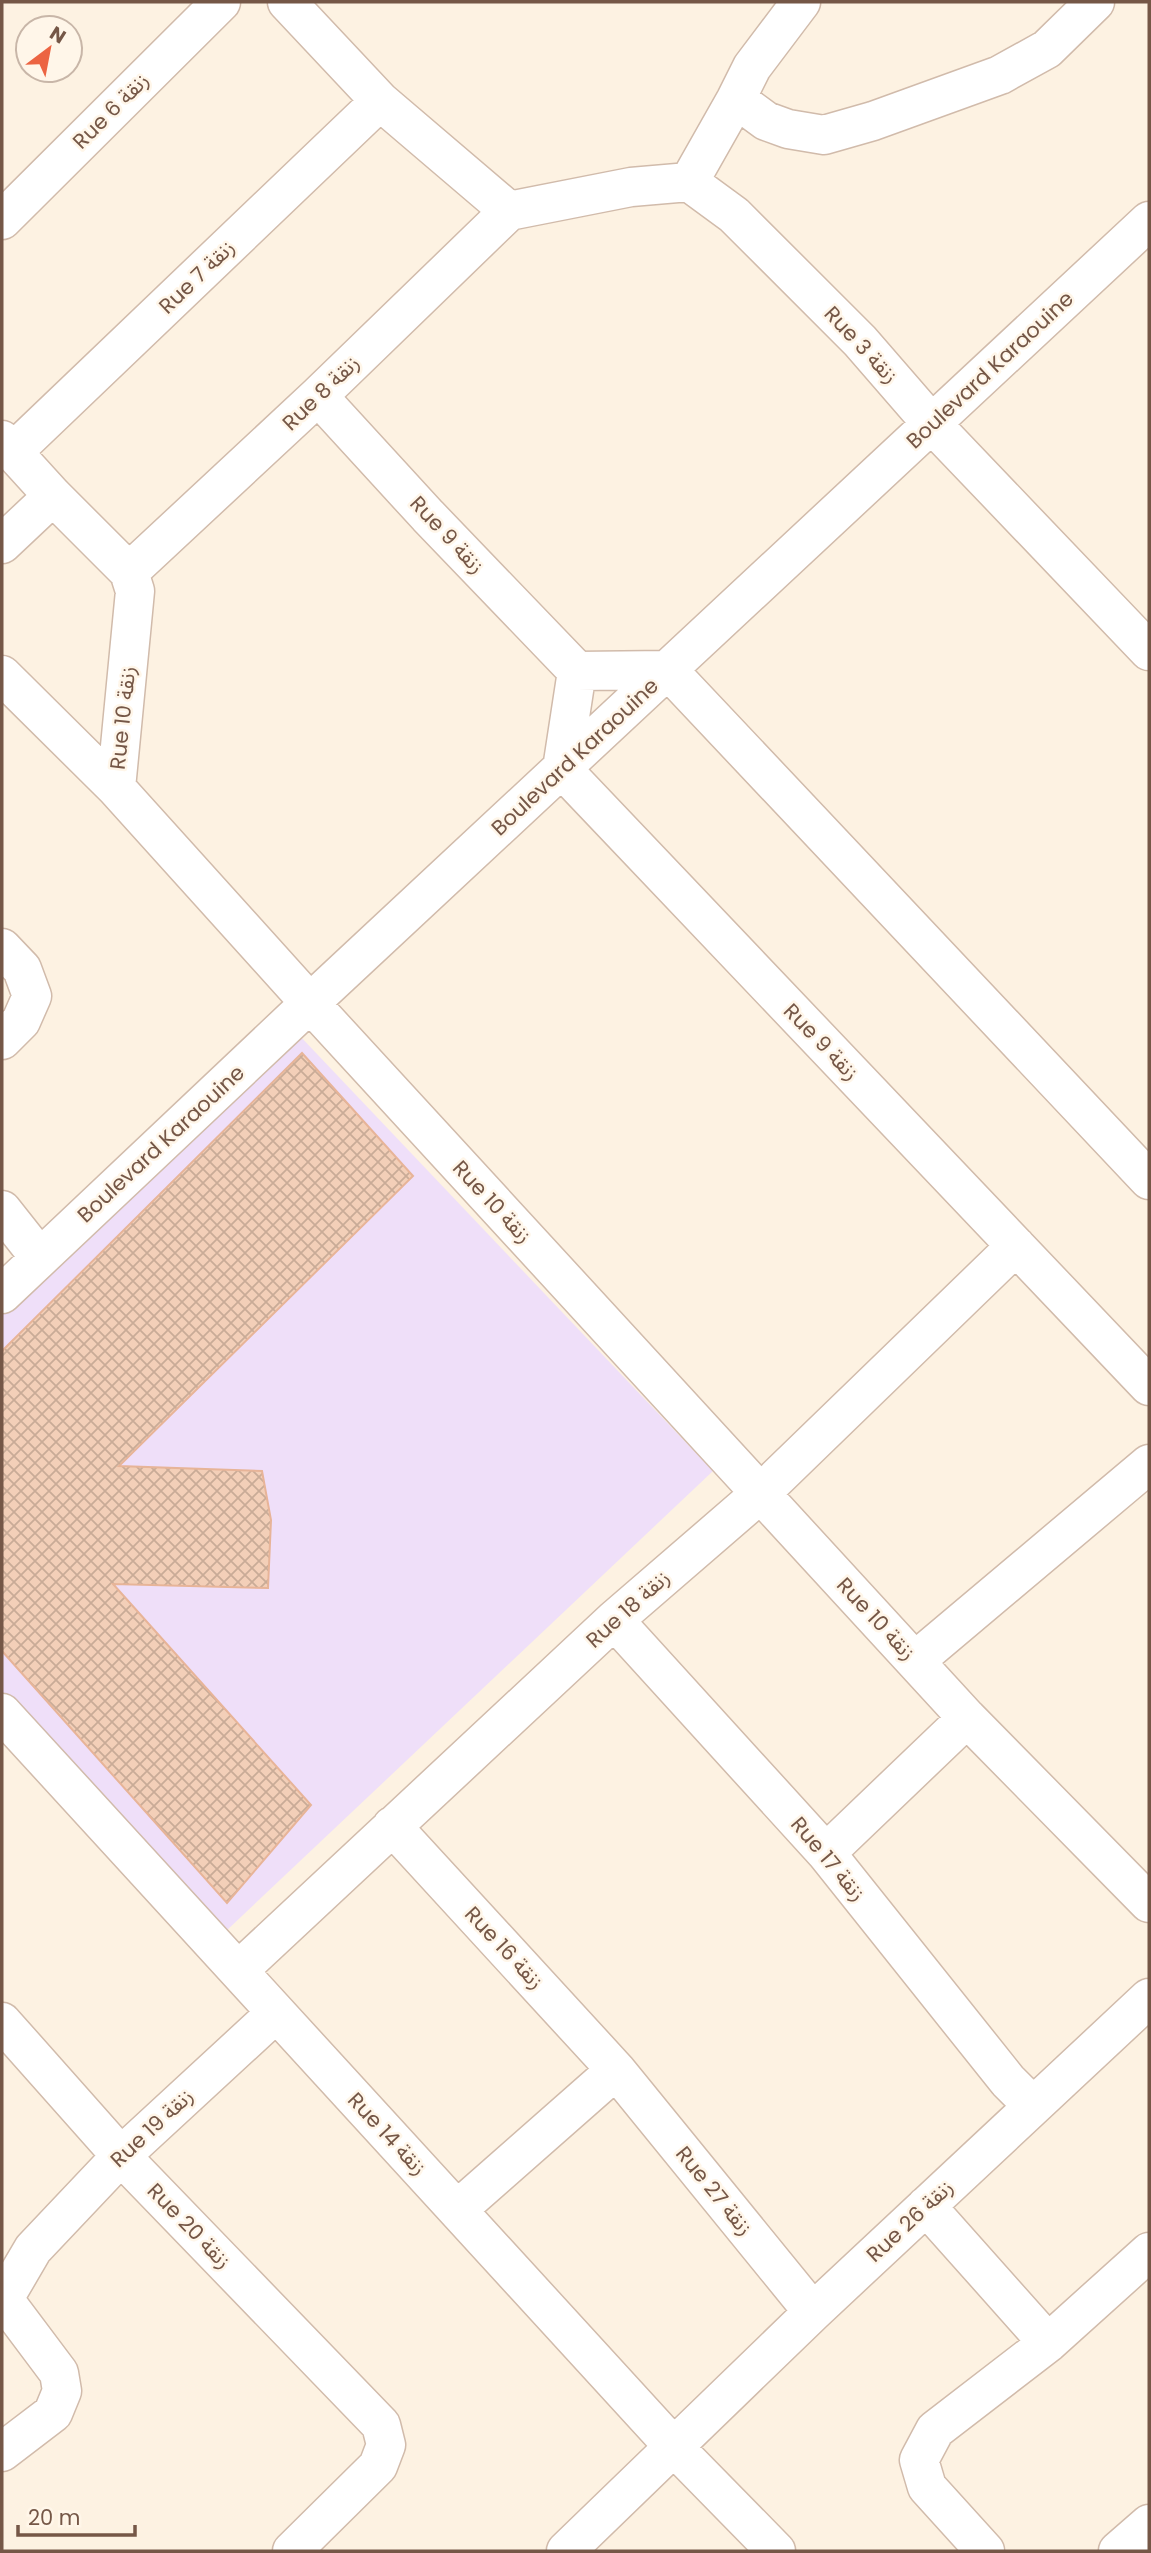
<svg xmlns="http://www.w3.org/2000/svg" width="1151" height="2553" font-family="Poppins,'Noto Sans Arabic',sans-serif">
<defs>
<pattern id="building-cross-hatch" width="8" height="8" patternUnits="userSpaceOnUse" patternTransform="scale(1.75)"><rect width="8" height="8" fill="#f3cfb8"/><path d="M0 0l8 8M0 8l8-8" fill="none" stroke="#c9ab97"/></pattern>
</defs>
<rect width="100%" height="100%" fill="#fdf2e2"/>
<!-- education -->
<path fill="#efdff9" d="M298 1034 713 1471 225 1932 2 1697V1314Z"/>
<!-- building -->
<path fill="url(#building-cross-hatch)" stroke="#e7b498" stroke-width="2" d="M302 1053 413 1176 119 1466 262 1471 271 1520 268 1588 113 1584 311 1805 227 1903 2 1651V1351Z"/>
<g fill="none" stroke-linecap="round" stroke-linejoin="round">
<defs>
<path id="minor" d="M287 2 380 101 509 211
M801 2 752 67 736 99 766 121 788 129 824 135 873 121 1000 75 1047 49 1095 2
M689 182 736 99
M509 211 631 187 689 182 734 215 860 341 932 424 1149 651
M2 220 221 2
M318 396 428 516 577 671 668 670 1149 1180
M2 440 53 496 129 572 135 591 116 788
M13 452 380 101
M2 544 53 496
M129 572 318 396 509 211
M577 671 562 769 1149 1386
M2 675 116 788 310 1003 967 1718 1149 1903
M2 948 22 969 32 996 21 1021 2 1040
M2 1210 40 1258
M2 1294 310 1003 1149 221
M614 1620 826 1853 1008 2081 1033 2106
M915 1661 1149 1464
M2 1713 674 2447 776 2551
M392 1826 616 2070 813 2312
M826 1853 967 1718
M239 1970 614 1620 761 1493 1016 1246
M2 2022 121 2156 381 2425 386 2445 378 2466 292 2551
M926 2206 1048 2343
M457 2210 616 2070
M2 2297 59 2373 62 2391 53 2413 2 2452
M2 2302 33 2249 121 2156 276 2013
M566 2551 813 2312 1149 1998
M985 2551 927 2487 919 2460 935 2430 1048 2343 1149 2252
M1118 2551 1149 2524"/>
</defs>
<!-- minor casing -->
<use href="#minor" stroke="#d1bbab" stroke-width="41"/>
<!-- minor -->
<use href="#minor" stroke="#fff" stroke-width="38"/>
</g>
<g text-anchor="middle" stroke-width="5" stroke-linejoin="round" paint-order="stroke">
<!-- street labels -->
<g font-size="21" fill="#755747" stroke="#fff6e9">
<text transform="translate(111 111) rotate(-45)" y="7">Rue 6 زنقة</text>
<text transform="translate(197 277) rotate(-44)" y="7">Rue 7 زنقة</text>
<text transform="translate(861 345) rotate(47)" y="7">Rue 3 زنقة</text>
<text transform="translate(990 370) rotate(-43)" y="7">Boulevard Karaouine</text>
<text transform="translate(321 393) rotate(-44)" y="7">Rue 8 زنقة</text>
<text transform="translate(447 535) rotate(47)" y="7">Rue 9 زنقة</text>
<text transform="translate(123 718) rotate(-84)" y="7">Rue 10 زنقة</text>
<text transform="translate(575 757) rotate(-43)" y="7">Boulevard Karaouine</text>
<text transform="translate(821 1042) rotate(46)" y="7">Rue 9 زنقة</text>
<text transform="translate(161 1144) rotate(-43)" y="7">Boulevard Karaouine</text>
<text transform="translate(492 1202) rotate(47)" y="7">Rue 10 زنقة</text>
<text transform="translate(628 1609) rotate(-42)" y="7">Rue 18 زنقة</text>
<text transform="translate(876 1619) rotate(47)" y="7">Rue 10 زنقة</text>
<text transform="translate(828 1859) rotate(50)" y="7">Rue 17 زنقة</text>
<text transform="translate(504 1948) rotate(47)" y="7">Rue 16 زنقة</text>
<text transform="translate(152 2128) rotate(-43)" y="7">Rue 19 زنقة</text>
<text transform="translate(387 2134) rotate(47)" y="7">Rue 14 زنقة</text>
<text transform="translate(714 2191) rotate(51)" y="7">Rue 27 زنقة</text>
<text transform="translate(910 2221) rotate(-43)" y="7">Rue 26 زنقة</text>
<text transform="translate(189 2226) rotate(46)" y="7">Rue 20 زنقة</text>
</g>
</g>
<!-- border -->
<rect width="1151" height="2553" fill="none" stroke="#755747" stroke-width="7"/>
<!-- north arrow -->
<g transform="translate(49 49) rotate(32)"><circle r="33" fill="#fff6e9" stroke="#c8b6a8" stroke-width="2"/>
<path d="M0-5L12 26L0 18L-12 26Z" fill="#ec6442"/>
<text y="-10" font-size="19" font-weight="bold" text-anchor="middle" fill="#755747">N</text>
</g>
<!-- scale -->
<path d="M18 2525v10h117v-10" fill="none" stroke="#755747" stroke-width="3.5"/>
<text x="28" y="2525" font-size="21" fill="#755747" stroke="#fff6e9" stroke-width="5" paint-order="stroke">20 m</text>
</svg>
